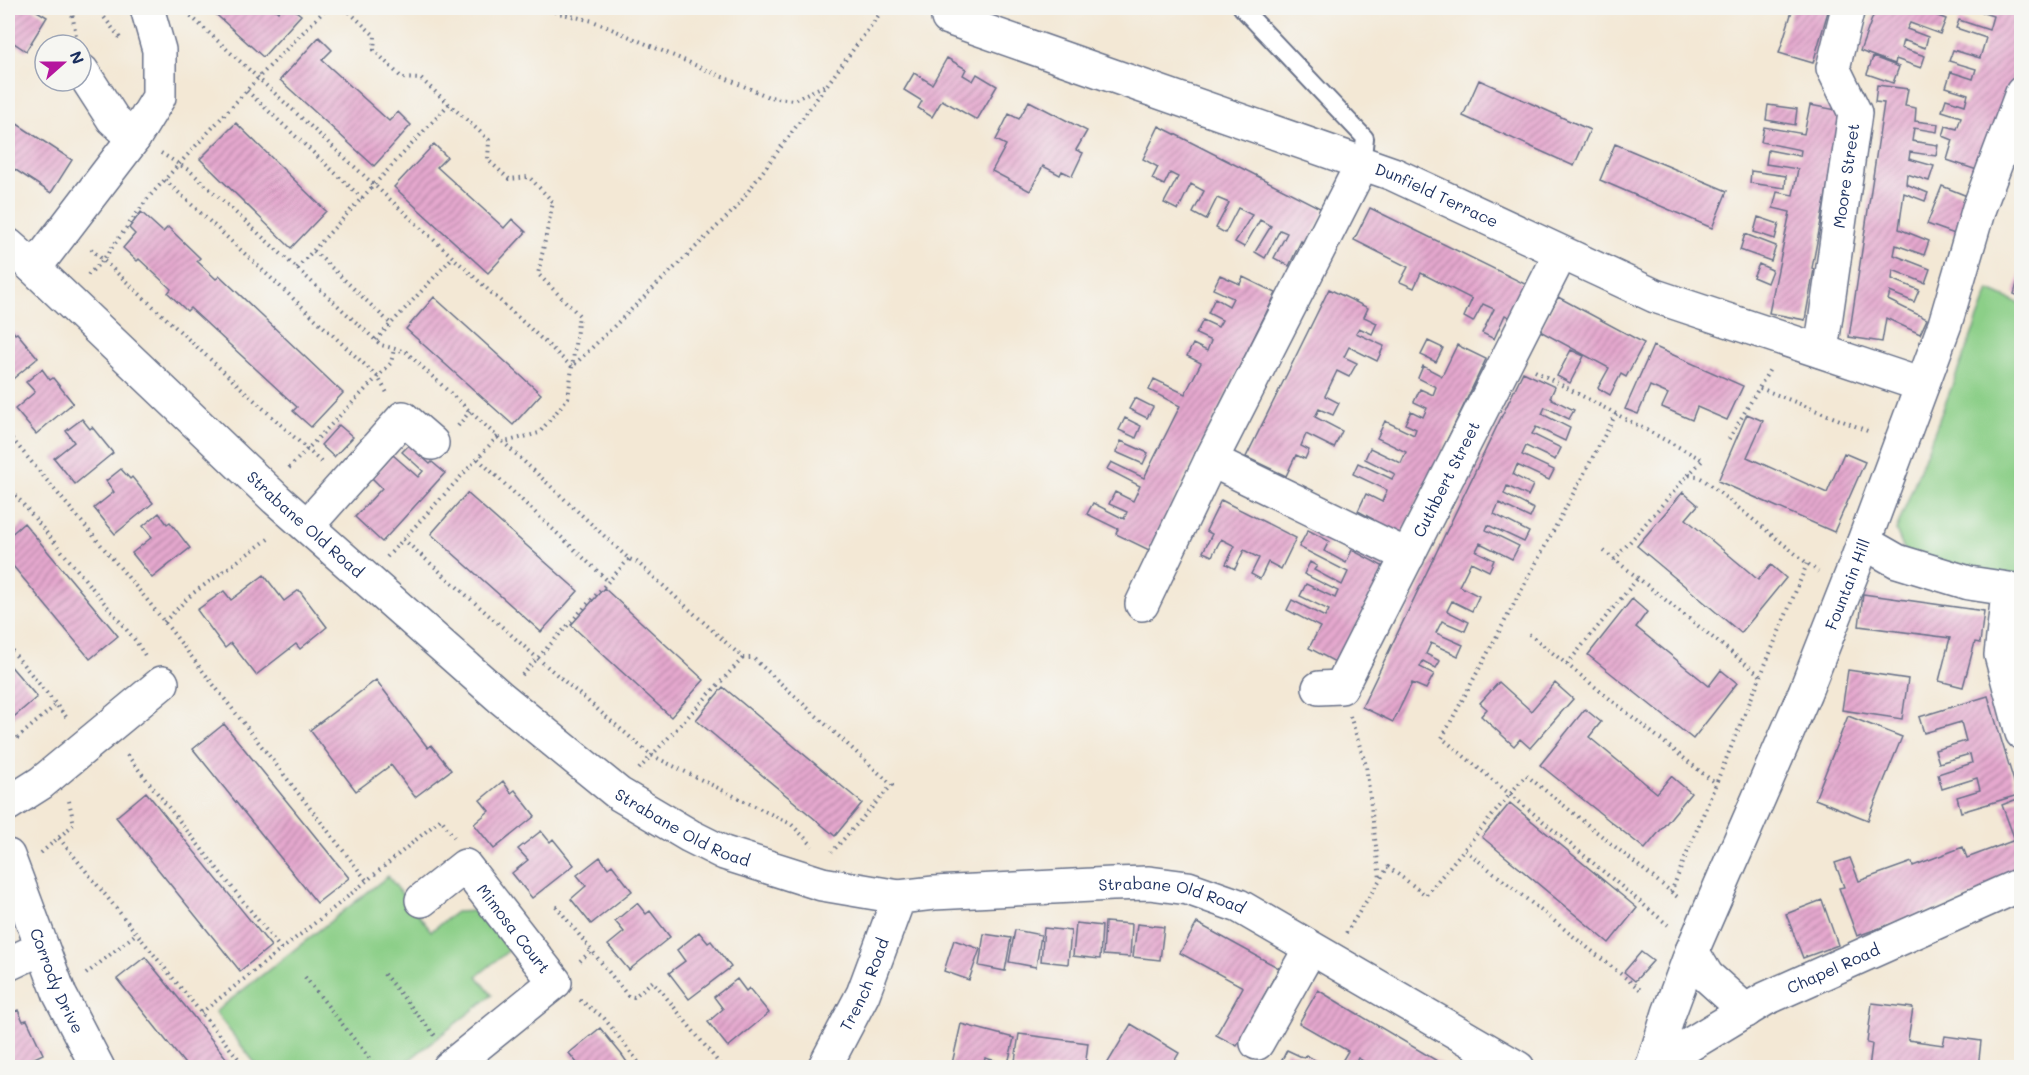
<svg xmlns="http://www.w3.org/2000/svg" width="2029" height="1075" font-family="Mali,sans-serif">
<defs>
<pattern id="building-hatch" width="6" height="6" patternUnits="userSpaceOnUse" patternTransform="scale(1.5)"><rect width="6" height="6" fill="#e5a8ce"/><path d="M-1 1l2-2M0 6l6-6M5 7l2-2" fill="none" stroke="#b989aa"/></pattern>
</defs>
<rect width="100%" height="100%" fill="#f6f6f2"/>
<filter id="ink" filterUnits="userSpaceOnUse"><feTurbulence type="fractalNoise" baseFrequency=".0167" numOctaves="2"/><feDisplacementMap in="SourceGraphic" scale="12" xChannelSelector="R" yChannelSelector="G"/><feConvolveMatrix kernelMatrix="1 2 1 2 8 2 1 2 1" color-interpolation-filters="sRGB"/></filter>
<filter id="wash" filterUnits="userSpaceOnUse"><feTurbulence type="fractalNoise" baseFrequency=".008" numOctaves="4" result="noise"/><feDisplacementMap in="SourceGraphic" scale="24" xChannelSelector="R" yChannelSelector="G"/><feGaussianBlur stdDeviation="1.35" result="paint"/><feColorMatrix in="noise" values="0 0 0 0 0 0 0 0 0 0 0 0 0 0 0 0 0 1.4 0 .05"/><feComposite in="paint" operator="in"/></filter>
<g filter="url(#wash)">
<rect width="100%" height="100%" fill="#f3e8d5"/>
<!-- green -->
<path fill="#8ccf88" stroke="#547f73" stroke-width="1.5" d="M1989 290 2021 304V578L1907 557 1896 531Z
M388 876 431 931 456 912 475 911 489 918 513 947 477 976 492 995 400 1067H258L215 1012Z"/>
<g id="blocks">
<!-- building -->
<path fill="url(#building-hatch)" d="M8 8H32L47 17 26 51 8 39Z
M209 8H273L278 12 282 8H292L301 15 263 57Z
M1793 8H1829L1813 63 1779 53Z
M1876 8H1916L1946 19 1940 34 1910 23 1907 29 1928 37 1925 48 1903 40 1901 48 1925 56 1921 68 1896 59 1895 64 1860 51Z
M1967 8H2022V63L1986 173 1947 160 1953 140 1943 136 1946 126 1957 129 1961 117 1942 111 1946 99 1965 105 1968 94 1946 87 1951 72 1973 79 1976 69 1949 61 1953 50 1980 58 1986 38 1956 28 1959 20 1989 30 1993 16Z
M319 37 332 50 322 60 389 121 398 112 411 125 374 166 280 80Z
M1873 57 1899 67 1893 83 1867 74Z
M947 58 966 69 963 75 973 81 977 74 997 86 977 120 942 100 932 117 918 108 922 101 904 90 914 73 932 84Z
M1479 80 1590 130 1574 166 1463 116Z
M1877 85 1908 89 1905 106 1916 108 1915 121 1938 124 1937 132 1914 128 1912 141 1938 145 1936 156 1910 152 1909 159 1934 166 1929 181 1907 174 1906 184 1928 193 1925 201 1904 193 1899 229 1929 241 1924 255 1896 245 1894 255 1930 269 1925 283 1893 270 1892 279 1919 290 1914 302 1890 292 1888 300 1927 319 1920 334 1886 318 1882 342 1849 337 1884 103 1875 102Z
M1029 101 1087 131 1076 150 1083 153 1072 176 1062 171 1060 175 1043 166 1030 191 992 171 1006 145 996 140 1009 114 1019 119Z
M1768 105 1797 109 1795 125 1766 120Z
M1810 105 1842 111 1812 268 1814 269 1805 320 1769 313 1790 212 1773 208 1777 192 1793 195 1798 169 1766 164 1768 150 1800 156 1801 150 1761 142 1764 127 1804 134Z
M8 118 72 160 51 193 8 165Z
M236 123 326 211 291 248 200 159Z
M1159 126 1324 210 1308 244 1301 241 1289 266 1274 258 1287 233 1280 230 1265 258 1255 252 1271 226 1260 220 1244 247 1235 242 1252 215 1238 208 1225 233 1216 228 1229 203 1217 198 1206 220 1193 213 1204 191 1191 184 1178 210 1164 203 1178 177 1170 173 1164 185 1152 179 1158 167 1143 159Z
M434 144 447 157 437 167 504 228 512 219 526 232 488 273 394 187Z
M1615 144 1727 191 1712 228 1600 180Z
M1751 171 1786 176 1785 188 1750 183Z
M1942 186 1977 200 1963 237 1927 224Z
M1370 208 1527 285 1511 318 1505 315 1494 339 1482 333 1494 309 1483 304 1473 322 1464 317 1472 299 1421 273 1414 288 1400 282 1408 267 1354 240Z
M141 212 163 232 168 227 200 258 197 261 216 279 220 276 343 393 311 427 293 411 297 407 190 308 187 311 168 293 171 289 139 259 137 261 123 248 135 234 129 228Z
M1758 217 1779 224 1775 239 1754 232Z
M1745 234 1776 246 1771 261 1740 250Z
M1759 264 1772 270 1767 283 1753 277Z
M2021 271H2022V297L2014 294Z
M1220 275 1240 284 1243 277 1276 293 1149 550 1116 534 1118 529 1087 514 1093 503 1124 519 1127 512 1109 504 1115 492 1133 501 1140 486 1107 469 1111 462 1144 478 1180 406 1149 390 1154 379 1185 394 1201 363 1187 356 1193 344 1207 351 1211 341 1196 334 1203 320 1218 327 1222 320 1208 313 1215 298 1229 306 1233 298 1213 289Z
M1329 289 1368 308 1364 317 1377 323 1372 334 1359 328 1356 333 1384 346 1377 361 1349 347 1344 357 1357 363 1349 377 1337 371 1325 396 1339 403 1333 415 1319 409 1315 417 1342 431 1334 448 1306 434 1301 446 1309 450 1305 459 1296 455 1286 476 1246 457Z
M434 297 541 394 513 425 406 329Z
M1558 297 1644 343 1626 377 1621 374 1610 395 1598 388 1609 368 1540 331Z
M8 325 15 334 17 333 38 358 8 383Z
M1428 341 1443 348 1436 362 1421 355Z
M1457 345 1486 359 1400 538 1371 524 1373 519 1358 511 1366 494 1382 502 1387 490 1353 474 1358 463 1392 479 1395 474 1365 459 1370 448 1401 463 1406 452 1377 438 1385 421 1414 435 1416 429 1405 424 1411 411 1423 417 1427 408 1414 402 1420 389 1433 395 1436 387 1418 378 1423 366 1442 376Z
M1653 346 1743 386 1727 420 1697 407 1692 420 1662 407 1668 394 1650 386 1638 414 1625 409Z
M1571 350 1584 356 1570 383 1557 376Z
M42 369 50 380 53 378 73 403 36 434 15 409 35 392 26 382Z
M1523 372 1555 387 1550 398 1574 410 1569 419 1545 407 1542 414 1570 428 1565 441 1536 427 1532 434 1561 448 1555 460 1526 446 1522 455 1554 470 1549 480 1517 465 1513 475 1533 485 1528 496 1507 486 1504 494 1534 509 1530 518 1499 503 1494 514 1529 532 1524 542 1488 525 1486 530 1519 546 1512 559 1480 543 1476 551 1494 560 1489 571 1471 562 1459 586 1479 596 1472 611 1452 601 1447 611 1469 622 1465 631 1442 621 1436 633 1463 645 1458 656 1431 643 1426 654 1440 661 1436 668 1423 661 1420 667 1434 674 1426 689 1412 683 1393 722 1362 707Z
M1135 398 1153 407 1147 418 1129 409Z
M1747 414 1763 421 1747 457 1827 493 1844 453 1865 462 1834 532 1718 481Z
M1125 418 1141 426 1136 438 1119 430Z
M82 419 90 429 92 427 113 453 75 484 54 458 74 442 66 431Z
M339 425 353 437 334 457 321 445Z
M1121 441 1148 453 1143 464 1116 452Z
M409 445 430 464 432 462 445 473 382 542 355 517 382 488 372 478 393 455 418 477 423 471 402 452Z
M121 469 130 479 132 477 153 503 115 534 94 508 114 492 106 481Z
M1683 492 1698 505 1686 519 1748 571 1758 580 1771 565 1786 578 1741 633 1637 546Z
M467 493 578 591 541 632 431 534Z
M1221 500 1296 538 1281 569 1268 562 1260 579 1251 574 1259 558 1244 550 1235 569 1226 564 1235 546 1221 539 1212 556 1203 552 1212 534 1206 531Z
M159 513 167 524 170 522 190 548 152 578 132 553 152 537 143 526Z
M24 523 118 636 90 659 8 560V537Z
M1308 530 1329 541 1324 551 1346 563 1352 550 1386 568 1337 663 1309 648 1320 627 1287 610 1292 600 1325 617 1329 610 1300 596 1306 584 1335 598 1338 591 1304 574 1310 562 1317 566 1314 570 1342 585 1348 572 1299 547Z
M264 575 284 601 299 590 327 627 300 649 296 644 256 675 231 643 225 648 197 610 224 591 231 600Z
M604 588 704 680 671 717 571 625Z
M1863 594 1984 611 1980 643 1975 642 1963 687 1939 681 1950 638 1859 626Z
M1632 599 1647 612 1636 627 1709 686 1721 670 1737 683 1693 739 1588 655Z
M2020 623H2022V655H2018Z
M8 663 37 697 9 721 8 719Z
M1848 670 1908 679 1902 719 1842 710Z
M376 680 428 748 431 745 451 770 415 797 391 765 356 791 310 730Z
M1499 682 1531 711 1555 683 1573 699 1530 748 1520 739 1514 746 1481 716 1487 709 1480 703Z
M723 687 862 803 835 836 696 720Z
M1988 696 2018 795 1961 812 1957 797 1980 790 1977 778 1942 789 1938 774 1972 763 1970 754 1939 763 1935 750 1966 741 1961 722 1924 733 1919 717Z
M1585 709 1601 722 1589 737 1657 793 1671 776 1691 793 1645 849 1540 765Z
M1848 716 1902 737 1868 820 1815 799Z
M224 724 349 878 317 903 193 749Z
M503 781 511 793 515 790 535 816 494 849 474 824 489 811 480 800Z
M146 792 271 946 240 971 116 817Z
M2022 797V878L1857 936 1839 888 1844 887 1835 863 1850 858 1859 881 1912 862 1913 866 1963 847 1967 858 2015 840 2002 805Z
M1510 803 1637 908 1609 943 1482 837Z
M541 831 550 842 553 839 574 865 532 898 512 873 528 860 518 849Z
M600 857 608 868 612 865 632 891 591 924 571 899 586 886 577 875Z
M1822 900 1838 945 1803 958 1786 914Z
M637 903 646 914 650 911 670 937 629 970 608 945 624 932 615 921Z
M1105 922 1132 924 1130 957 1103 955Z
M1076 923 1102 926 1100 959 1073 956Z
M1197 923 1279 968 1237 1046 1216 1035 1243 987 1180 953Z
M1137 924 1164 927 1160 960 1133 957Z
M1044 928 1071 931 1068 964 1041 961Z
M1015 930 1041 935 1036 967 1009 962Z
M699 932 708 943 711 941 731 967 689 999 669 973 685 961 677 950Z
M984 934 1011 938 1005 971 979 966Z
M954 940 980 949 969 980 944 971Z
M1641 952 1653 961 1635 981 1624 972Z
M145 957 193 1016 234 1068H188L133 999 117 979Z
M737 979 746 991 749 988 769 1013 728 1047 708 1022 723 1009 714 997Z
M1318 990 1341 1004 1449 1068H1369L1370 1065 1358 1058 1353 1068H1338L1348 1051 1299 1023Z
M1872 1003 1913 1008 1908 1040 1943 1045 1945 1036 1981 1041 1978 1068H1869L1872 1044 1867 1043Z
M18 1010 23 1021 27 1020 43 1054 14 1068H8V1015Z
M961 1024 1014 1038 1008 1064 985 1058 983 1068H951Z
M1131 1024 1179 1053 1175 1060 1188 1068H1112L1107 1064Z
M600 1028 622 1055 631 1068H581L569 1053Z
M1019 1034 1088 1043 1085 1068H1014Z
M1287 1050 1304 1058 1306 1055 1315 1060 1311 1068H1278Z
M44 1061 47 1068H28Z"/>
</g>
</g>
<g filter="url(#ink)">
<use href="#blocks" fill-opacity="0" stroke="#677088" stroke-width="1.5"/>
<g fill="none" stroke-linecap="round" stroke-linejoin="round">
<defs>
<path id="service" d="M1242 8 1365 138 1362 164"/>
<g id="minor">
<path id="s1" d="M948 18 1393 174 1655 296 1922 385"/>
<path d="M82 71 113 119 134 138"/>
<path id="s2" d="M8 245 33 267 276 499 500 697 619 794 690 836 724 853 822 884 899 897"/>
<path d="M33 267 43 257 134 138 159 97V50L147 8"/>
<path id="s3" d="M1821 351 1855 113 1833 68 1848 8"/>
<path d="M1211 460 1408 556"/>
<path d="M307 526 403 418 432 443"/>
<path d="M1863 544 1876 549 1897 561 1969 583 2022 591"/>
<path d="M2012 590 2007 602 2001 655 2022 733"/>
<path d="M1142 604 1211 460 1362 164"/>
<path id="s4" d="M1319 688 1341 687 1561 253"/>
<path d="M8 804 41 783 162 683"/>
<path id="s5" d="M8 856 60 995 98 1068"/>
<path id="s6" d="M422 900 465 866 555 982 449 1068"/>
<path d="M1692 951 1707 976 1746 1011"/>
<path d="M8 964 42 948"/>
<path d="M1257 1043 1310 949"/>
<path id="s7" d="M1653 1065 1669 1013 1692 951 1805 692 1854 568 1945 324 1979 208 2022 93"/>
</g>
<g id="tertiary">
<path id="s8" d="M824 1068 863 994 899 897 934 893 1112 884 1149 883 1188 888 1239 906 1518 1068"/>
</g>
<g id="secondary">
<path id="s9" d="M1651 1068 1765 999 2022 884"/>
</g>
</defs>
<!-- service casing -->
<use href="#service" stroke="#677088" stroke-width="20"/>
<!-- minor casing -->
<use href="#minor" stroke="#677088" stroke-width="36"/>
<!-- tertiary casing -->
<use href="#tertiary" stroke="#677088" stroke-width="36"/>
<!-- secondary casing -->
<use href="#secondary" stroke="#677088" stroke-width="36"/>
<!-- path -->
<path stroke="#677088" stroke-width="4" stroke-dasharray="1.5 4.5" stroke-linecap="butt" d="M64 8 72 13 77 41
M97 8 120 38
M182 8 572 367 735 209 884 8
M345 8 375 36 374 50 402 78 421 79 489 140 488 160 509 179 529 177 553 202 538 274 579 315 568 398 539 433 505 442
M537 8 593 21 769 97 794 100 825 85
M904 8 917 11
M247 91 363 199
M161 153 190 171 381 345 406 352 629 559 637 562 743 658H753L892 785 832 852
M165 180 378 377 387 393
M314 251 391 324
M297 268 449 104
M88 275 103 260 89 247
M376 340 453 257
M1535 371 1703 460 1688 475
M1760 388 1870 432
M1616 414 1442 738 1668 925
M458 426 470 411
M8 434 148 601 367 881
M1729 439 1770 369
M478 459 608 581
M321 462 103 260 148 198 258 78 327 8
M289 468 391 363 394 349
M8 486 135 640 146 657
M403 539 536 657 651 755 791 824 813 846
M1604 551 1761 676
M387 557 498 436
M1614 560 1688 475 1697 476 1704 480 1818 572
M164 622 192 594 271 537
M1529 634 1716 784
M8 646 68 719
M1567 664 1638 578
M522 675 629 559
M1350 716 1366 765 1380 879
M8 746 56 705
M127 755 281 949
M639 769 743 658
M59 838 246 1068
M1465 850 1642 991
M41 853 74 824 69 801
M1671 892 1807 564
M556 906 628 996 634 997 653 981 723 1068
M1346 933 1388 867 1426 895 1526 775 1680 899
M580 961 591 951
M86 974 137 933
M384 974 437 1038
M305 977 377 1068
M580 1000 604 1018 643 1068
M201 1013 340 903 441 819 454 837"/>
<!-- service -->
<use href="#service" stroke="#fff" stroke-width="16"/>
<!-- minor -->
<use href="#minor" stroke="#fff" stroke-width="33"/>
<!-- tertiary -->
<use href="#tertiary" stroke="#fff" stroke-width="33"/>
<!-- secondary -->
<use href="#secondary" stroke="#fff" stroke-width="33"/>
</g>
</g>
<g text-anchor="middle" stroke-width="4.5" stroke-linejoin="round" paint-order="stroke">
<!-- street labels -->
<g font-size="16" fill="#1b2f5e" stroke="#f6f6f2">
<text dy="6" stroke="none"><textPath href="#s3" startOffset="177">Moore Street</textPath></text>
<text dy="6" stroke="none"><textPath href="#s1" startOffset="520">Dunfield Terrace</textPath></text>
<text dy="6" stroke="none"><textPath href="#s4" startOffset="255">Cuthbert Street</textPath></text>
<text dy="6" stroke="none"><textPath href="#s2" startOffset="408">Strabane Old Road</textPath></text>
<text dy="6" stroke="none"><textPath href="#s7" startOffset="519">Fountain Hill</textPath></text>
<text dy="6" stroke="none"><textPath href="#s2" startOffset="894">Strabane Old Road</textPath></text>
<text dy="6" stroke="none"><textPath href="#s8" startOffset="462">Strabane Old Road</textPath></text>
<text dy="6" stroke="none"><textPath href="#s6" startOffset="134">Mimosa Court</textPath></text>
<text dy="6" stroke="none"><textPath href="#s9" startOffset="208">Chapel Road</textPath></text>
<text dy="6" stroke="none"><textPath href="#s5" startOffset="134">Corrody Drive</textPath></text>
<text dy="6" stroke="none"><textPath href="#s8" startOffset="93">Trench Road</textPath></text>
</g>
</g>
<!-- margin -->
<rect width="2029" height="1075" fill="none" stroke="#f6f6f2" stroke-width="30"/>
<!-- north arrow -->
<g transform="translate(63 63) rotate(69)"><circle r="28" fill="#f6f6f2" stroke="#9ea6b7" stroke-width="1.5"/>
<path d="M0-4.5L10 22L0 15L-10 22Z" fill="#b5179e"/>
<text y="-9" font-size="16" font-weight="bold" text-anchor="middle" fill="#1b2f5e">N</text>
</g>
</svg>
